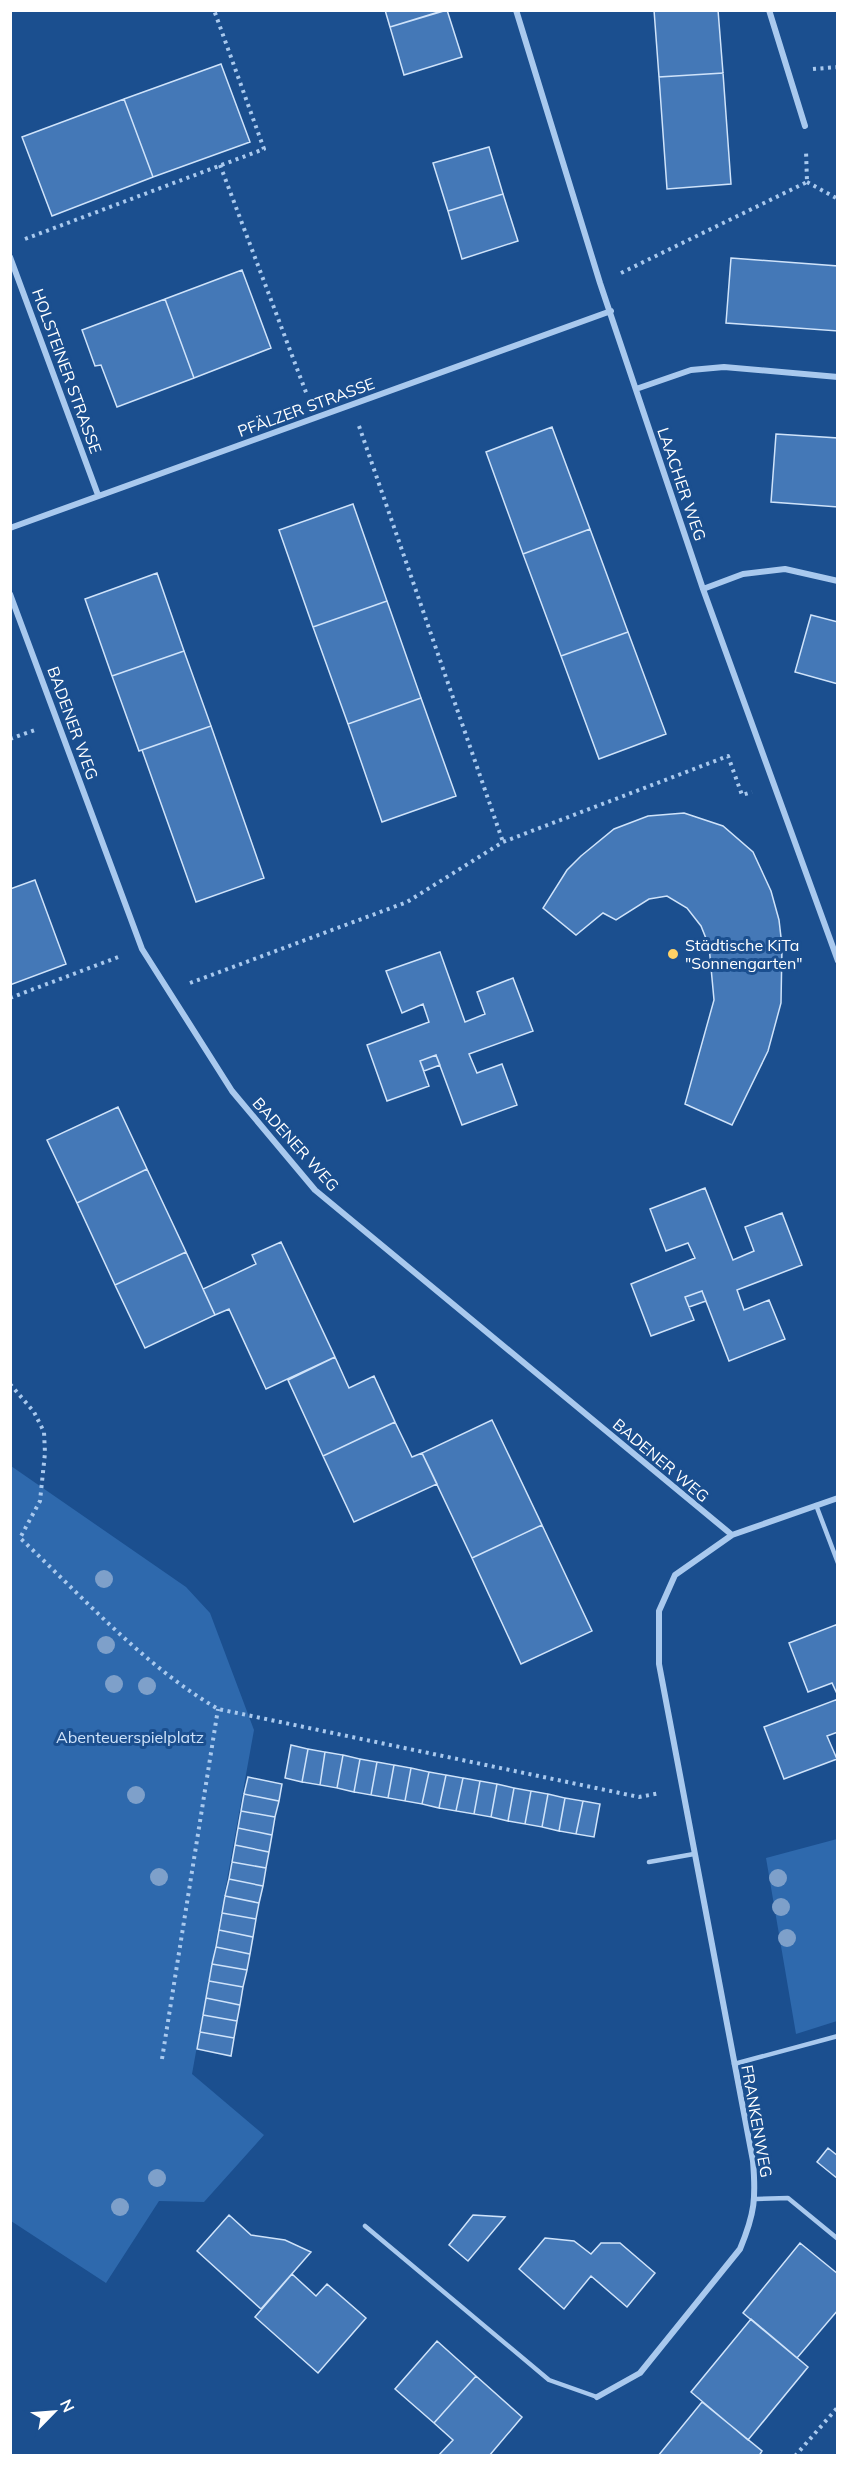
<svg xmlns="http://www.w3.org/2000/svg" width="848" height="2466" font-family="Mulish,sans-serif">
<rect width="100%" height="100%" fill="#1b4f8f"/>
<!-- green -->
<path fill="#2e69ad" d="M11 1466 186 1587 210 1613 254 1730 192 2074 264 2135 204 2202 159 2201 106 2283 11 2221Z
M837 1839V2021L796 2034 766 1858Z"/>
<!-- building -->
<path fill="#4478b7" stroke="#cfe3fa" stroke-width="1.5" d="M385 10H445L390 27Z
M447 10 462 57 404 75 390 27Z
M654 10H718L723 73 659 77Z
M221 64 250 142 153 177 124 99Z
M723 73 731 184 667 189 659 77Z
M124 99 153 177 52 216 22 137Z
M489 147 503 194 448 211 433 163Z
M503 194 518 241 462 259 448 211Z
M731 258 838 266V331L726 323Z
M242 270 271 348 194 378 165 299Z
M165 299 194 378 117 407 101 365 95 366 82 330Z
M552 427 590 529 523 554 486 452Z
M776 434 838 438V507L771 502Z
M353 504 387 601 313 627 279 530Z
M590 529 628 632 561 656 523 554Z
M157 573 184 651 112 676 85 599Z
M387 601 421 698 348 724 313 627Z
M811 615 838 622V684L795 672Z
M628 632 666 734 599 759 561 656Z
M184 651 211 726 139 751 112 676Z
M421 698 456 796 382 822 348 724Z
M211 726 264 878 196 902 142 750Z
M684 813 723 826 753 852 771 891 779 920 782 946 781 1003 768 1051 732 1125 685 1104 714 1000 709 946 701 926 687 908 667 896 649 899 616 920 603 913 576 935 543 908 567 870 581 856 614 829 648 816Z
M35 880 66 964 10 985V889Z
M440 952 465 1022 485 1014 477 992 513 978 533 1031 469 1054 477 1073 502 1064 517 1105 462 1125 436 1055 420 1061 429 1086 387 1101 367 1045 429 1022 423 1004 402 1013 386 971Z
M436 1055 440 1065 424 1071 420 1061Z
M118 1107 147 1169 77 1203 47 1140Z
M147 1169 186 1252 115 1285 77 1203Z
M705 1188 733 1260 754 1251 745 1227 782 1213 802 1265 737 1290 744 1310 769 1300 785 1339 729 1361 702 1291 685 1297 694 1320 651 1336 631 1284 695 1258 688 1243 666 1251 650 1209Z
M281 1242 335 1357 266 1389 229 1309 215 1315 203 1289 256 1264 252 1255Z
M186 1252 215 1315 145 1348 115 1285Z
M702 1291 706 1301 689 1307 685 1297Z
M335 1357 349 1388 374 1376 395 1422 323 1456 288 1380Z
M492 1420 542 1525 472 1558 422 1453Z
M395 1422 412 1457 422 1453 437 1484 354 1522 323 1456Z
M542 1525 592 1631 521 1664 472 1558Z
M838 1624V1696L832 1683 808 1692 789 1643Z
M838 1699V1732L827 1736 837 1759 784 1779 764 1727Z
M291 1745 308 1749 302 1782 285 1778Z
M308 1749 325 1752 320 1785 302 1782Z
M325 1752 343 1755 337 1788 320 1785Z
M343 1755 360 1759 354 1792 337 1788Z
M360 1759 377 1762 371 1795 354 1792Z
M377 1762 394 1765 388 1798 371 1795Z
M394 1765 411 1768 405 1801 388 1798Z
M411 1768 429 1772 422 1804 405 1801Z
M429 1772 446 1775 439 1808 422 1804Z
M446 1775 463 1778 456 1811 439 1808Z
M248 1777 282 1784 279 1801 244 1794Z
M463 1778 480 1781 474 1814 456 1811Z
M480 1781 497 1784 491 1817 474 1814Z
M497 1784 514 1788 508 1821 491 1817Z
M514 1788 531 1791 525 1824 508 1821Z
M531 1791 548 1794 542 1827 525 1824Z
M244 1794 279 1801 275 1817 241 1811Z
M548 1794 565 1798 559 1831 542 1827Z
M565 1798 583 1801 576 1834 559 1831Z
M583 1801 600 1804 594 1837 576 1834Z
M241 1811 275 1817 272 1835 238 1828Z
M238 1828 272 1835 269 1852 235 1845Z
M235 1845 269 1852 266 1868 232 1862Z
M232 1862 266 1868 263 1886 229 1879Z
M229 1879 263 1886 259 1903 225 1896Z
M225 1896 259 1903 256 1919 222 1913Z
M222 1913 256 1919 253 1937 219 1930Z
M219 1930 253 1937 250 1954 216 1947Z
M216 1947 250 1954 247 1970 212 1964Z
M212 1964 247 1970 243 1987 209 1981Z
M209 1981 243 1987 240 2005 206 1998Z
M206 1998 240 2005 237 2021 203 2015Z
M203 2015 237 2021 234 2038 200 2032Z
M200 2032 234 2038 231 2056 197 2049Z
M828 2148 838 2156V2179L817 2162Z
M229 2215 251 2235 285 2240 311 2252 261 2309 197 2251Z
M473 2215 505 2217 468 2261 449 2245Z
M545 2238 574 2241 591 2254 601 2243H620L655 2273 627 2307 591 2276 564 2309 519 2269Z
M800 2243 838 2274V2310L797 2358 743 2313Z
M292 2274 316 2296 327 2284 366 2318 318 2373 255 2317Z
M751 2319 808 2367 748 2440 691 2392Z
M437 2341 476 2376 434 2423 395 2389Z
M476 2376 522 2417 489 2456H438L453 2440 434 2423Z
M702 2402 762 2451 759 2456H658Z"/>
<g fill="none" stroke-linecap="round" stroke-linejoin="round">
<!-- path -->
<path stroke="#a9c9ee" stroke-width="4" stroke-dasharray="3 4.5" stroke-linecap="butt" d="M813 69 838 67
M220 165 307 395
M807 182 838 199
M25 239 264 149 214 10
M621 273 807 182 806 150
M359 426 503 842
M10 739 35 730
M190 983 407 902 503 842 728 756 742 795 752 792
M10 998 121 956
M10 1384 34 1412 44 1432 45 1453 40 1501 20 1538C83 1597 143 1665 218 1709L639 1797 660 1793
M162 2059 218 1709
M795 2456 838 2407"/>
<!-- lane -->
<path stroke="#a9c9ee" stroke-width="4.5" d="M816 1505 838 1563
M649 1862 694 1854
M734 2064 838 2036
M756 2199 788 2198 838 2239
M365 2226 549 2380 597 2397"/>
<!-- street -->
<path stroke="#a9c9ee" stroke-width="6" d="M516 10 600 283 703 589 838 961
M769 10 805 126
M10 257 98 495
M636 389 691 370 724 367 838 377
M10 528 611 311
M703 589 743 574 785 569 838 581
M10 594 142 949 232 1091 315 1190 732 1535 838 1498
M597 2397 640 2373 740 2249C755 2213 756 2198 753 2161L659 1664V1611L675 1575 732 1535"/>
</g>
<!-- trees -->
<g fill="#7ea0ca">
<circle cx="104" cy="1579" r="9"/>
<circle cx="106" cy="1645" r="9"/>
<circle cx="114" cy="1684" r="9"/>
<circle cx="147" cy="1686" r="9"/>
<circle cx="136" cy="1795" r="9"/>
<circle cx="159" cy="1877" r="9"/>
<circle cx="778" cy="1878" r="9"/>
<circle cx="781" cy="1907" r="9"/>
<circle cx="787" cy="1938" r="9"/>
<circle cx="157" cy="2178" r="9"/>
<circle cx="120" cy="2207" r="9"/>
</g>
<!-- markers -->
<circle fill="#ffd166" stroke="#1b4f8f" stroke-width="2" cx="673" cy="954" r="6"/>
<g text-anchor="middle" stroke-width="6" stroke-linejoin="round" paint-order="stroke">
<!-- street labels -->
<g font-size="16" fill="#fff" stroke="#1b4f8f">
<text transform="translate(67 371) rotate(70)" y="6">HOLSTEINER STRASSE</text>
<text transform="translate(306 407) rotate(-20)" y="6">PFÄLZER STRASSE</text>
<text transform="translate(682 484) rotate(71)" y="6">LAACHER WEG</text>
<text transform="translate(73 723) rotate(70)" y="6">BADENER WEG</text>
<text transform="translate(296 1144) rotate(48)" y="6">BADENER WEG</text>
<text transform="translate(661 1460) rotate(40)" y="6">BADENER WEG</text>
<text transform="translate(757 2121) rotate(80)" y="6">FRANKENWEG</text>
</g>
<!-- poi labels -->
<g font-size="16" fill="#fff" stroke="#1b4f8f" text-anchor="start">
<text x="685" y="951">Städtische KiTa<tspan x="685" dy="18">"Sonnengarten"</tspan></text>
</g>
<!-- park labels -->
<g font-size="16" fill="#cfe3fa" stroke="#1b4f8f">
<text x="130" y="1743">Abenteuerspielplatz</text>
</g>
</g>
<!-- border -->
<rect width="848" height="2466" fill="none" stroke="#ffffff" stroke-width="24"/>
<!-- north arrow -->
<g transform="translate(54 2412) rotate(65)" stroke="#1b4f8f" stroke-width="4.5" paint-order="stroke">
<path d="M0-4.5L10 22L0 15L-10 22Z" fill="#ffffff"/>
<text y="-9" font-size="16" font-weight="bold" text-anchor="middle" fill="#ffffff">N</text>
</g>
</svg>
